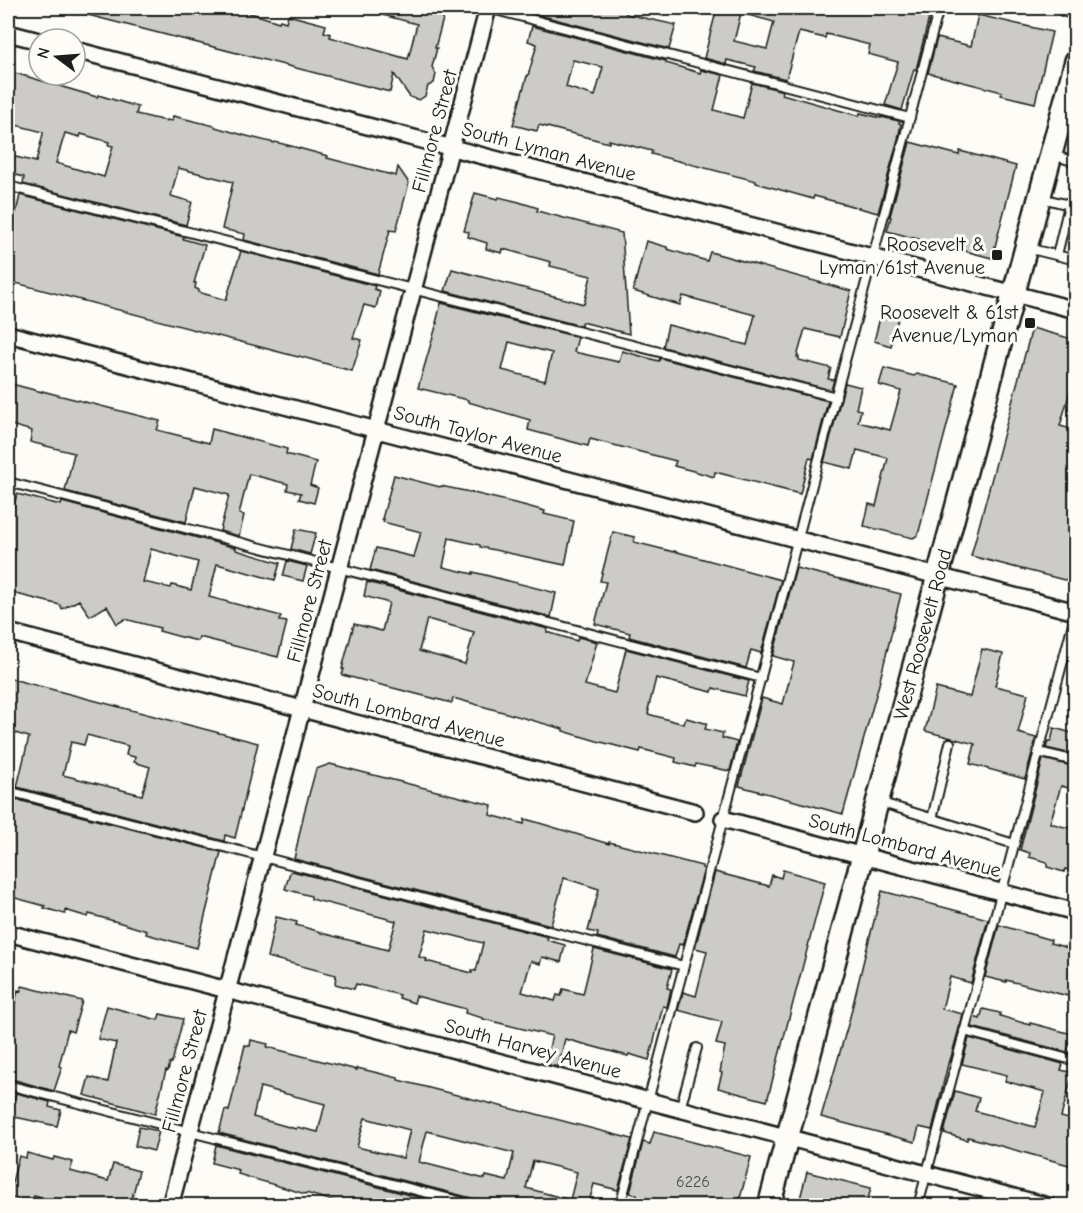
<svg xmlns="http://www.w3.org/2000/svg" width="1083" height="1213" font-family="'Comic Neue',sans-serif">
<rect width="100%" height="100%" fill="#fdfcf7"/>
<filter id="ink" filterUnits="userSpaceOnUse"><feTurbulence type="fractalNoise" baseFrequency=".0167" numOctaves="2"/><feDisplacementMap in="SourceGraphic" scale="12" xChannelSelector="R" yChannelSelector="G"/><feConvolveMatrix kernelMatrix="1 2 1 2 8 2 1 2 1" color-interpolation-filters="sRGB"/></filter>
<g filter="url(#ink)">
<!-- building -->
<path fill="#cccbc8" stroke="#1c1c1c" stroke-width="1.5" fill-rule="evenodd" d="M77 8H249L247 12 279 22 280 20 286 22 288 15 326 25 324 32 331 34 330 37 408 59 417 24 375 13V8H446L435 48H437L432 67 436 74 434 83 428 86 425 96 419 100 410 97 394 74 390 92 76 12Z
M537 8H609L626 12V14L676 25 669 49 535 14Z
M717 8H906L930 14 916 70 914 69 902 110 885 105 898 62 868 54 870 45 826 34 825 38 799 32 786 79 754 71 756 67 727 60 726 64 704 58ZM741 13 774 22 767 49 734 41Z
M978 15 1052 32 1035 103 1001 95 1002 92 928 73 937 38 971 46Z
M532 26 666 61V63L700 73 701 70 723 75 714 110 743 118 752 83 783 91 782 94 859 116 860 113 881 118V117L899 121V123L901 124 898 139 878 213 814 196 813 199 756 183V181L651 154 652 151 609 140V143L539 125 537 131 513 125 527 76H528L537 44 528 41ZM573 60 603 67 595 96 566 87Z
M8 71 97 97 98 95 138 107 136 114 166 121V120L172 121 173 116 215 126V127L243 135 274 143 275 142 291 146 328 156 327 158 396 176 398 167 409 183 396 231 390 230 378 274 244 240 245 234 222 229 233 182 178 168 171 196 192 202 186 225 23 184 24 177 8 173V155L36 162 43 134V132L8 123ZM65 133 80 137 81 134 109 142 108 145 113 146 104 177 56 163Z
M910 142 959 155 960 151 1016 166 992 258 887 231 891 217 890 216Z
M475 193 498 199 499 197 519 202 538 208 537 211 622 233 629 334 582 322 581 326 445 291 452 269 584 304 591 276 550 266 551 262 507 250 503 249 502 253 486 249 487 243 468 237 469 232 464 231Z
M20 195 184 237 183 239 205 245 194 283H196L195 288 199 290 198 292 226 300 241 251 375 286 374 289 380 291 376 308 364 305 353 338 362 340 352 371 299 356 298 357 8 281V234H11Z
M646 241 667 247V249L707 261 710 252 851 291 840 337 805 329 797 357H799V360L831 368 828 379 834 380 831 390 663 347 668 325 747 345 755 315 683 296 680 305 633 291Z
M441 303 578 337 574 352 619 362 622 351 659 361 660 358 828 401 813 459 809 458 800 494 715 472 714 477 697 472 674 466 676 461 590 439 588 446 528 430 530 420 468 402V400L418 388 437 323H436ZM509 342 552 353 545 381 502 370Z
M881 314 898 319 891 346 874 341Z
M1032 328 1076 340V371L1060 426 1076 430V583L971 556Z
M884 368 914 376 917 374 958 384 918 535 913 538 864 526 869 504 876 506 888 458 857 450 852 469 824 462 845 383 861 387 856 409 861 410 858 422 890 430 901 391 879 385Z
M8 383 42 392V391L160 421 157 430 209 443 212 429 287 449 286 454 316 462 310 485 318 488 314 503 299 499 301 493 287 490 288 484 249 474 239 514 244 515 239 536 220 531 229 495 195 486 186 522 65 491 74 453 30 442 32 431 8 424Z
M394 475 440 487 441 486 465 491 523 505 545 511 544 514 574 521 565 565 480 547V545L449 538 443 567 473 574V572L556 593 551 617 370 570 376 548 414 557 421 532 383 522 384 519H382Z
M17 494 61 505 62 502 236 548V550L280 563 275 580 217 564 209 597 281 616 279 621 287 622 278 657 199 637 198 641 177 636 159 631 160 628 125 619 117 624 107 606 90 616 79 600 62 609 60 605 8 592V527ZM151 549 198 562 191 590 172 585 171 588 143 582Z
M296 529 316 533 310 554 291 549Z
M613 532 635 537 634 542 674 552V551L781 580 761 653 751 650 746 668 629 637 630 633 595 624 606 582 600 581Z
M287 561 307 566 303 581 283 576Z
M796 568 901 594 879 684 843 814 739 786 762 698 783 704 794 662 773 656Z
M367 582 548 629 547 632 577 641 578 637 597 642 585 685 615 693 626 649 749 681 745 696 713 688 712 692 656 678 648 710H649L648 714 684 724 686 718 705 723H707L705 729 723 733 722 738 737 742 730 771 696 764 695 767 675 762 676 758 641 749 640 752 597 741 563 731V729L453 698 452 703 342 675 344 669H342L354 624 382 631 389 603 364 596ZM427 619 474 632 465 664 419 651Z
M982 649 1003 654 995 686 1028 694 1018 733 1036 738 1025 779 970 764 975 744 925 731 936 688 970 697Z
M8 678 258 743 235 838 225 835 224 841 17 787 29 737 8 731ZM87 735 128 746 126 755 135 757 134 762 150 767 142 795 63 775 71 742 84 745Z
M1054 728 1076 734V755L1046 748 1048 741 1051 742Z
M1043 759 1076 767V790L1061 786 1050 823 1076 830V872L1065 869 1064 872 1047 867V862L1029 857 1030 853 1020 850Z
M330 764 492 805 490 815 524 824 525 819 536 822 609 844V842L702 866V868L704 869 683 945 679 944 675 957 597 937 598 933 588 931 599 889 564 878 551 925 294 859 304 813 316 769Z
M14 799 221 852 197 948 146 934 147 931 121 923 89 914 88 917 65 910V914L44 908 45 906 8 896V846L13 819 8 818V800L14 801Z
M783 870 825 882 767 1101 718 1088 722 1073 720 1072 725 1046 716 1044 722 1022 678 1010 683 992 696 996 707 951 695 948 715 872 769 886 772 875 781 878Z
M292 871 548 937 547 940 565 945 561 962 542 957 540 964 531 961 522 992 555 1001 557 995 561 996 563 989 583 994 594 949 672 969 667 988 671 989 667 1007 663 1006 649 1060 629 1054 628 1056 565 1039 558 1067 545 1064 552 1036 483 1019V1018L465 1013 466 1009 416 996 414 1003 399 998 400 995 356 984 354 989 335 984 336 975 267 957 276 917 297 922 296 925 321 932V933L388 950 396 921 311 899V896L285 889 290 872H291ZM427 929 483 943 476 971 472 970V973L426 961 427 959 419 957Z
M882 891 988 919 971 983 950 977 942 1009 963 1014 950 1061 949 1060 932 1130 919 1127 915 1142 821 1117 849 1021 865 955Z
M999 925 1051 940 1050 943 1072 949 1070 953 1076 955V970L1068 996 1006 980V982L985 977Z
M22 986 82 1001 73 1032 68 1030 59 1066 62 1067 54 1091 8 1078V1032L18 990 21 991Z
M107 1006 158 1020 160 1014 183 1019 172 1063H170L168 1071 166 1070 155 1114 84 1095 89 1077 108 1082 116 1043 98 1039Z
M983 1009 1000 1013V1016L1030 1025V1023L1042 1026 1072 1034 1067 1052 972 1027 974 1017 980 1019Z
M969 1038 1063 1064 1061 1070 1073 1073 1061 1117 1076 1121V1167L968 1137 967 1140 944 1133 955 1091 979 1098 975 1111 1035 1127 1045 1092 1005 1081 1007 1075 962 1064Z
M251 1040 268 1044 267 1047 357 1070V1068L378 1073 398 1078V1080L441 1091 524 1112 525 1111 632 1139 618 1190 594 1184 588 1206H512L488 1199 487 1206H484L483 1202 479 1200 219 1133 225 1110 229 1111 245 1045 250 1046ZM260 1087 325 1104 318 1132 297 1127 296 1129 253 1117ZM365 1118 410 1130 403 1158 357 1147ZM427 1131 514 1153 507 1181 486 1176 485 1179 419 1162ZM533 1161 577 1172 570 1200 526 1188Z
M16 1093 50 1102 49 1107 61 1110 57 1126 10 1116Z
M139 1127 159 1131 154 1151 135 1146Z
M654 1132 751 1157 738 1206H635L637 1195 630 1193 643 1142 650 1144Z
M216 1145 452 1206H350L306 1193 305 1194 238 1174 239 1170 212 1163Z
M27 1153 53 1160 54 1157 73 1162 70 1171 108 1181 113 1164 139 1171 130 1206H68L34 1196 32 1203 8 1197 19 1156 26 1158Z
M807 1172 871 1188 866 1206H798Z"/>
<g fill="none" stroke-linecap="round" stroke-linejoin="round">
<defs>
<path id="lane" d="M488 8 910 118
M1052 155 1076 162
M8 186 836 397
M1042 198 1069 205H1076
M1027 248 1076 260
M1057 255 1069 205
M8 482 761 678
M1038 752 1076 761
M8 791 684 966
M879 802 1014 844
M932 819 950 743
M964 1031 1076 1061
M8 1085 478 1206
M680 1109 697 1048
M620 1206 939 8
M918 1206 1076 612"/>
<path id="street" d="M1065 8 1076 10
M8 33 39 41
M75 50 1076 310
M8 334 1076 612
M8 632 695 812
M723 819 1076 912
M8 933 227 990 1048 1206
M170 1206 488 8"/>
<g id="secondary">
<path id="s1" d="M769 1206 1076 61"/>
</g>
</defs>
<!-- lane casing -->
<use href="#lane" stroke="#1c1c1c" stroke-width="12"/>
<!-- street casing -->
<use href="#street" stroke="#1c1c1c" stroke-width="20"/>
<!-- secondary casing -->
<use href="#secondary" stroke="#1c1c1c" stroke-width="26"/>
<!-- lane -->
<use href="#lane" stroke="#fdfcf7" stroke-width="8"/>
<!-- street -->
<use href="#street" stroke="#fdfcf7" stroke-width="15"/>
<!-- secondary -->
<use href="#secondary" stroke="#fdfcf7" stroke-width="21"/>
</g>
</g>
<!-- markers -->
<g fill="#1c1c1c" stroke="#fdfcf7" stroke-width="2">
<rect x="991" y="249" width="12" height="12" rx="3"/>
<rect x="1024" y="317" width="12" height="12" rx="3"/>
</g>
<g text-anchor="middle" stroke-width="6" stroke-linejoin="round" paint-order="stroke">
<!-- number labels -->
<g font-size="16" fill="#484847">
<text x="693" y="1187">6226</text>
</g>
<!-- street labels -->
<g font-size="20" fill="#1c1c1c" stroke="#fdfcf7">
<text transform="translate(434 131) rotate(-75)" y="7">Fillmore Street</text>
<text transform="translate(549 151) rotate(15)" y="7">South Lyman Avenue</text>
<text transform="translate(478 434) rotate(15)" y="7">South Taylor Avenue</text>
<text transform="translate(309 601) rotate(-75)" y="7">Fillmore Street</text>
<text dy="7" stroke="none"><textPath href="#s1" startOffset="592">West Roosevelt Road</textPath></text>
<text transform="translate(409 715) rotate(15)" y="7">South Lombard Avenue</text>
<text transform="translate(905 845) rotate(15)" y="7">South Lombard Avenue</text>
<text transform="translate(533 1048) rotate(15)" y="7">South Harvey Avenue</text>
<text transform="translate(184 1071) rotate(-75)" y="7">Fillmore Street</text>
</g>
<!-- poi labels -->
<g font-size="20" fill="#1c1c1c" stroke="#fdfcf7" text-anchor="end">
<text x="985" y="251">Roosevelt &amp;<tspan x="985" dy="23">Lyman/61st Avenue</tspan></text>
<text x="1018" y="319">Roosevelt &amp; 61st<tspan x="1018" dy="23">Avenue/Lyman</tspan></text>
</g>
</g>
<!-- margin -->
<rect width="1083" height="1213" fill="none" stroke="#fdfcf7" stroke-width="30"/>
<rect x="15" y="15" width="1053" height="1183" fill="none" stroke="#1c1c1c" stroke-width="2" filter="url(#ink)"/>
<!-- north arrow -->
<g transform="translate(57 57) rotate(286)"><circle r="28" fill="#fdfcf7" stroke="#a3a29f" stroke-width="1.5"/>
<path d="M0-4.5L10 22L0 15L-10 22Z" fill="#1c1c1c"/>
<text y="-9" font-size="16" font-weight="bold" text-anchor="middle" fill="#1c1c1c">N</text>
</g>
</svg>
